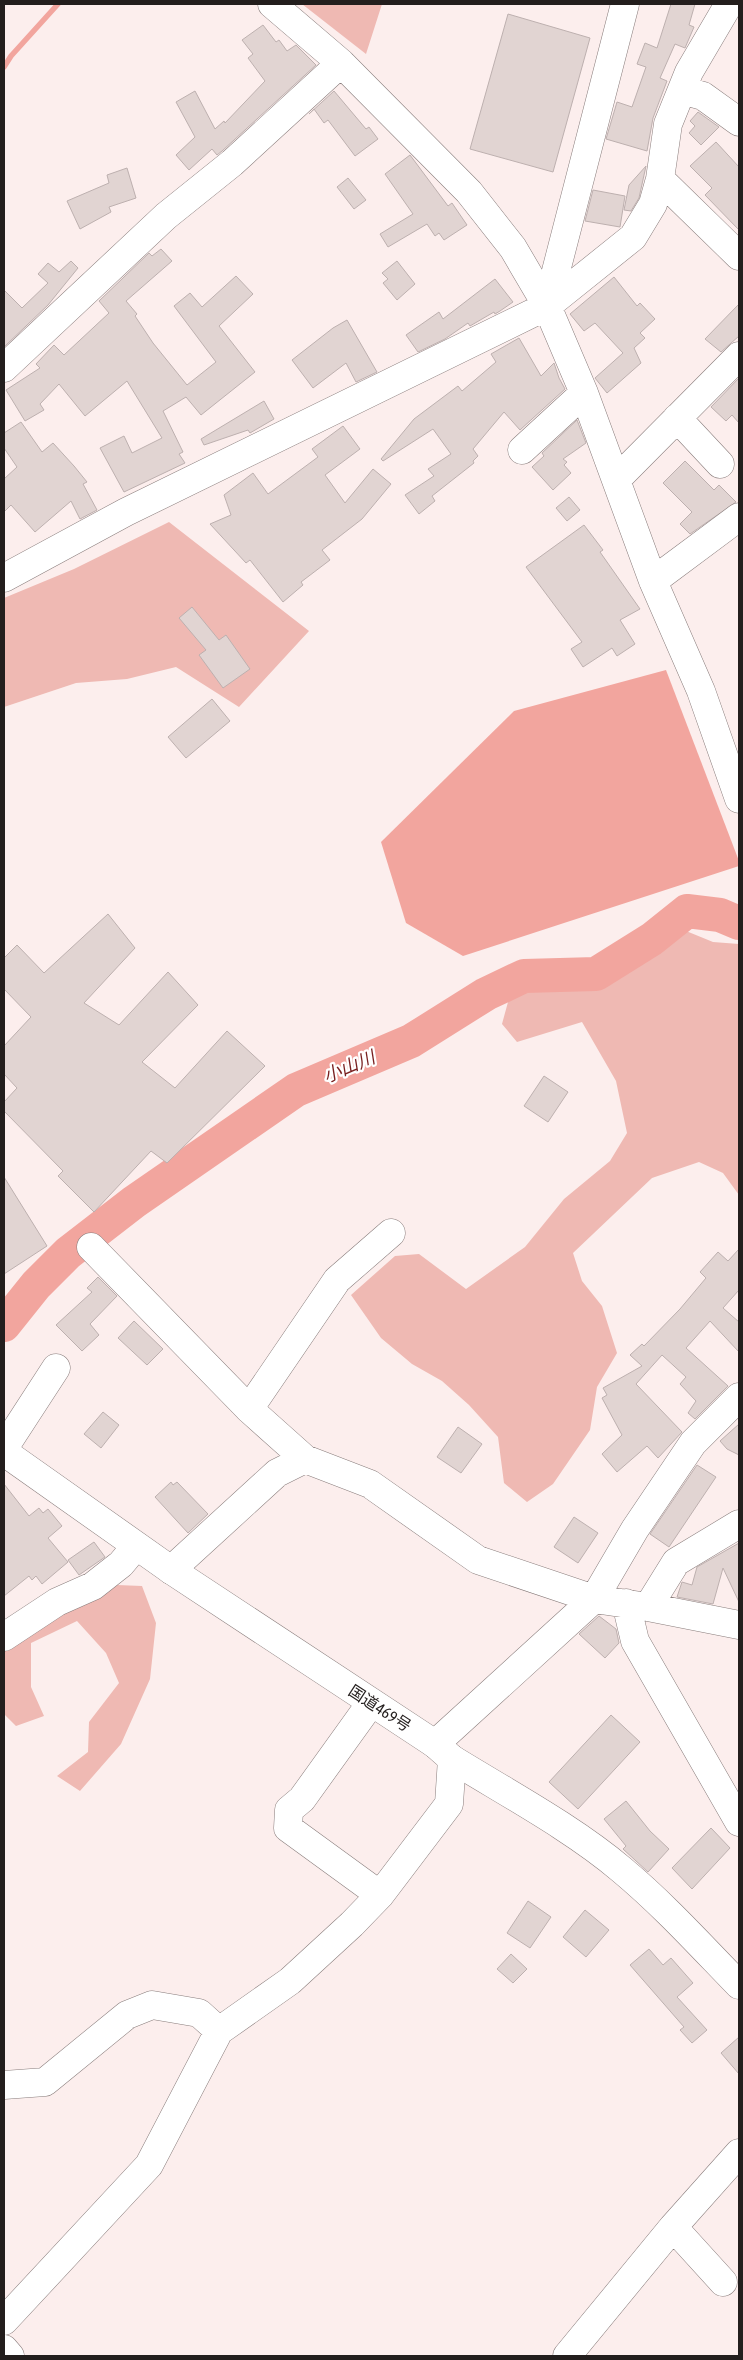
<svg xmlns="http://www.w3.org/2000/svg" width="743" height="2360" font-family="'Asap Condensed','Noto Sans JP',sans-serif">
<rect width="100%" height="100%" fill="#fceeed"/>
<!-- green -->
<path fill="#efb9b3" d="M302 4H382L366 54Z
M169 522 309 631 239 707 176 667 127 679 76 683 4 707V598L74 569Z
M669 924 713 942 739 944V1195L723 1173 699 1162 652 1178 573 1253 582 1281 602 1306 617 1353 597 1387 590 1430 553 1484 527 1502 504 1483 498 1437 469 1405 442 1381 412 1364 381 1338 351 1295 395 1256 419 1254 466 1289 525 1247 564 1199 610 1161 627 1133 616 1081 582 1022 517 1042 502 1024 511 991 609 976Z
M117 1585 142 1586 156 1623 150 1679 121 1744 80 1791 57 1776 88 1752 89 1722 119 1683 106 1653 77 1621 31 1643V1687L44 1716 16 1726 4 1714V1647L67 1609Z"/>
<!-- water -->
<path fill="#f2a59e" d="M666 670 739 861V866L463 956 406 923 381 842 514 711Z"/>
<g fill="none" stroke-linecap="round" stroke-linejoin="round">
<!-- stream -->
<path stroke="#f2a59e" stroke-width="5.5" d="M4 67 11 56 58 4"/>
<!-- river -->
<path stroke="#f2a59e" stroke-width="34" d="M4 1325 36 1285 68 1253 134 1202 296 1090 411 1041 486 994 524 976 596 974 652 939 687 911 720 915 739 923"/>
</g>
<!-- building -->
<path fill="#e1d4d2" stroke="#bdb0af" d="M671 4H695L689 25 694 27 685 48 675 44 660 78 667 81 653 118 647 151 606 139 617 102 632 107 646 67 637 64 645 43 657 48Z
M508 14 590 38 553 172 470 149Z
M263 25 276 42 279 40 287 51 296 45 316 65 222 151 217 155 212 149 189 170 176 155 195 137 176 102 195 91 215 129 224 121 225 123 265 81 248 58 253 54 242 40Z
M334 91 366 129 369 127 378 139 355 156 328 120 324 123 314 109 309 114Z
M698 112 719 127 701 145 689 133 695 126 690 121Z
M716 142 739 167V230L705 195 712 188 690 166Z
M410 155 448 206 452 203 467 225 444 240 439 233 435 236 427 224 388 247 380 234 413 214 385 174Z
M646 166 639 198 631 211 624 210 629 185Z
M127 168 136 198 109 207 111 212 80 229 67 201 109 183 107 175Z
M348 178 366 200 354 209 337 187Z
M593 190 625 196 620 227 585 221Z
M161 249 172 261 126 301 137 314 135 316 153 343 187 385 216 362 174 306 190 293 202 307 236 276 253 294 219 326 255 372 201 415 186 397 163 411 183 452 179 454 185 463 124 492 100 448 124 436 132 453 162 438 127 381 85 416 59 384 40 404 44 410 25 421 6 390 40 368 36 364 54 345 64 355 109 313 99 301 149 253 152 256Z
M71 261 78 268 48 305 4 347V290L22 308 48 283 38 274 48 263 59 272Z
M397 261 415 284 397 300 383 283 388 279 382 273Z
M614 277 637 306 640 303 655 319 640 333 645 338 634 348 641 363 607 393 595 378 623 353 595 323 584 331 570 314Z
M495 279 513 302 500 311 495 314 494 312 470 326 468 323 445 339 418 352 406 335 439 312 443 319Z
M739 304V336L721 352 705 339Z
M347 320 377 372 356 382 346 363 313 388 292 360 333 328Z
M519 338 541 376 554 363 559 378 565 389 520 430 504 412 473 449 478 456 473 461 474 463 432 496 435 501 419 514 405 495 434 476 428 469 451 454 433 429 383 461 381 459 414 419 458 386 462 391 496 362 491 354Z
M739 378V423L732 415 726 421 711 407Z
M264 401 274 419 250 433 248 430 204 445 201 439Z
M577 420 586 443 563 459 567 462 564 465 571 473 553 490 532 467 544 456 542 453Z
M21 422 42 452 53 443 74 466 87 482 83 484 97 510 80 519 71 501 35 532 11 505 4 512V479L17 467 4 448V433Z
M343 426 360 449 325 475 345 503 373 469 391 484 362 519 322 550 330 560 301 582 303 585 283 602 250 560 246 563 210 524 231 515 224 495 253 473 268 494 318 457 312 449Z
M685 461 714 490 719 485 736 502 690 534 680 524 692 512 663 483Z
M569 497 580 510 567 521 556 508Z
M584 525 603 550 600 552 640 609 620 620 635 644 617 656 612 648 583 667 571 649 582 642 526 567Z
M192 607 219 640 226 635 250 669 223 688 199 655 206 650 179 618Z
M212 699 230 721 186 758 168 737Z
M108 914 135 948 84 1003 119 1025 168 972 198 1005 142 1062 175 1088 227 1031 265 1066 167 1163 151 1151 94 1212 58 1176 63 1171 4 1111V1102L17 1088 4 1074V1046L31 1017 4 989V958L17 945 44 973Z
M544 1076 568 1092 548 1122 524 1106Z
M4 1177 47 1246 4 1274Z
M739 1249V1290L723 1308 739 1322V1352L710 1321 686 1348 728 1386 695 1419 688 1413 696 1401 680 1384 686 1377 662 1355 636 1384 682 1432 658 1458 647 1446 617 1472 602 1454 622 1435 602 1398 607 1395 603 1388 642 1366 630 1355 642 1344 644 1346 680 1309 706 1278 700 1272 718 1252 728 1261Z
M98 1277 117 1296 90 1324 99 1335 82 1351 56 1325 92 1292 87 1288Z
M134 1321 163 1349 147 1365 118 1338Z
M103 1412 119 1425 101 1448 84 1434Z
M739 1424V1455L727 1449 720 1441Z
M458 1427 482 1444 461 1473 437 1457Z
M697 1465 716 1477 669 1547 650 1534Z
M171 1482 173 1485 177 1482 208 1514 188 1533 155 1497Z
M4 1484 29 1516 39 1508 43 1513 48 1509 62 1526 48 1538 68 1562 42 1584 36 1576 32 1580 29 1576 4 1596Z
M574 1517 598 1533 578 1563 554 1547Z
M94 1542 105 1557 79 1575 68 1560Z
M739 1543V1602L723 1568 713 1604 677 1597 682 1582 692 1585 697 1567Z
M599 1616 616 1629 619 1643 605 1658 579 1634Z
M611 1715 640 1742 578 1809 549 1782Z
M626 1801 650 1831 669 1849 648 1872 623 1849 626 1846 604 1819Z
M711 1828 730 1848 692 1889 672 1868Z
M528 1901 551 1917 530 1948 507 1933Z
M585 1910 609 1930 586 1957 563 1937Z
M649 1949 663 1965 671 1958 693 1983 677 1997 707 2030 692 2043 680 2030 684 2027 630 1965Z
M511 1954 527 1969 513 1983 497 1969Z
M739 2037V2074L721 2053Z"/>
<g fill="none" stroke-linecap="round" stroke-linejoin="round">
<defs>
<path id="minor" d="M272 4 341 63 469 192 513 248 547 306 584 393 653 581 701 691 739 799
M682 90 703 96 739 122
M660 179 739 256
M547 306 625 4
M4 368 166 216 232 163 341 63
M677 418 720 464
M522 450 584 393
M617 479 739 356
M4 578 126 512 547 306 633 237 653 204 660 179 668 124 689 72 729 4
M653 581 739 517
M91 1247 249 1409
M4 1448 56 1368
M305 1459 249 1409 337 1280 391 1233
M171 1570 277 1473 305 1459 370 1484 478 1560 594 1599 648 1607 739 1625
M626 1603 635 1641 739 1822
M648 1607 676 1562 739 1524
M4 1637 57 1602 93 1586 121 1564 136 1546
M371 1703 302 1799 289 1810 288 1828 380 1895
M435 1744 594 1599 635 1529 693 1443 739 1397
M4 2085 45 2082 127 2015 152 2005 199 2013 219 2031
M673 2227 723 2282
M4 2321 149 2165 219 2031 290 1981 352 1924 380 1895 449 1804 452 1759
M4 2349 10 2356
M567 2356 673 2227 739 2153"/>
<path id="highway" d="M4 1452 171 1570 435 1744 452 1759C507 1793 574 1829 622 1870 664 1905 701 1946 739 1985"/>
</defs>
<!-- minor casing -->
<use href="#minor" stroke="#897d7c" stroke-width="29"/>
<!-- highway casing -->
<use href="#highway" stroke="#897d7c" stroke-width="29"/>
<!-- minor -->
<use href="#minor" stroke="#fff" stroke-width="28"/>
<!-- highway -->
<use href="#highway" stroke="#fff" stroke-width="28"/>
</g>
<g text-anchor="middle" stroke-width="4.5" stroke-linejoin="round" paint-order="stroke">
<!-- street labels -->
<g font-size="16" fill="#231e1d" stroke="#fff">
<text transform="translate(380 1708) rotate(33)" y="6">国道469号</text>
</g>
<!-- water labels -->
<g font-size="18" font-style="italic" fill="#781f1f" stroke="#fff">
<text transform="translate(349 1067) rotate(-23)" y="6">小山川</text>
</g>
</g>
<!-- border -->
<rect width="743" height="2360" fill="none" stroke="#231e1d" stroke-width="10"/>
</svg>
